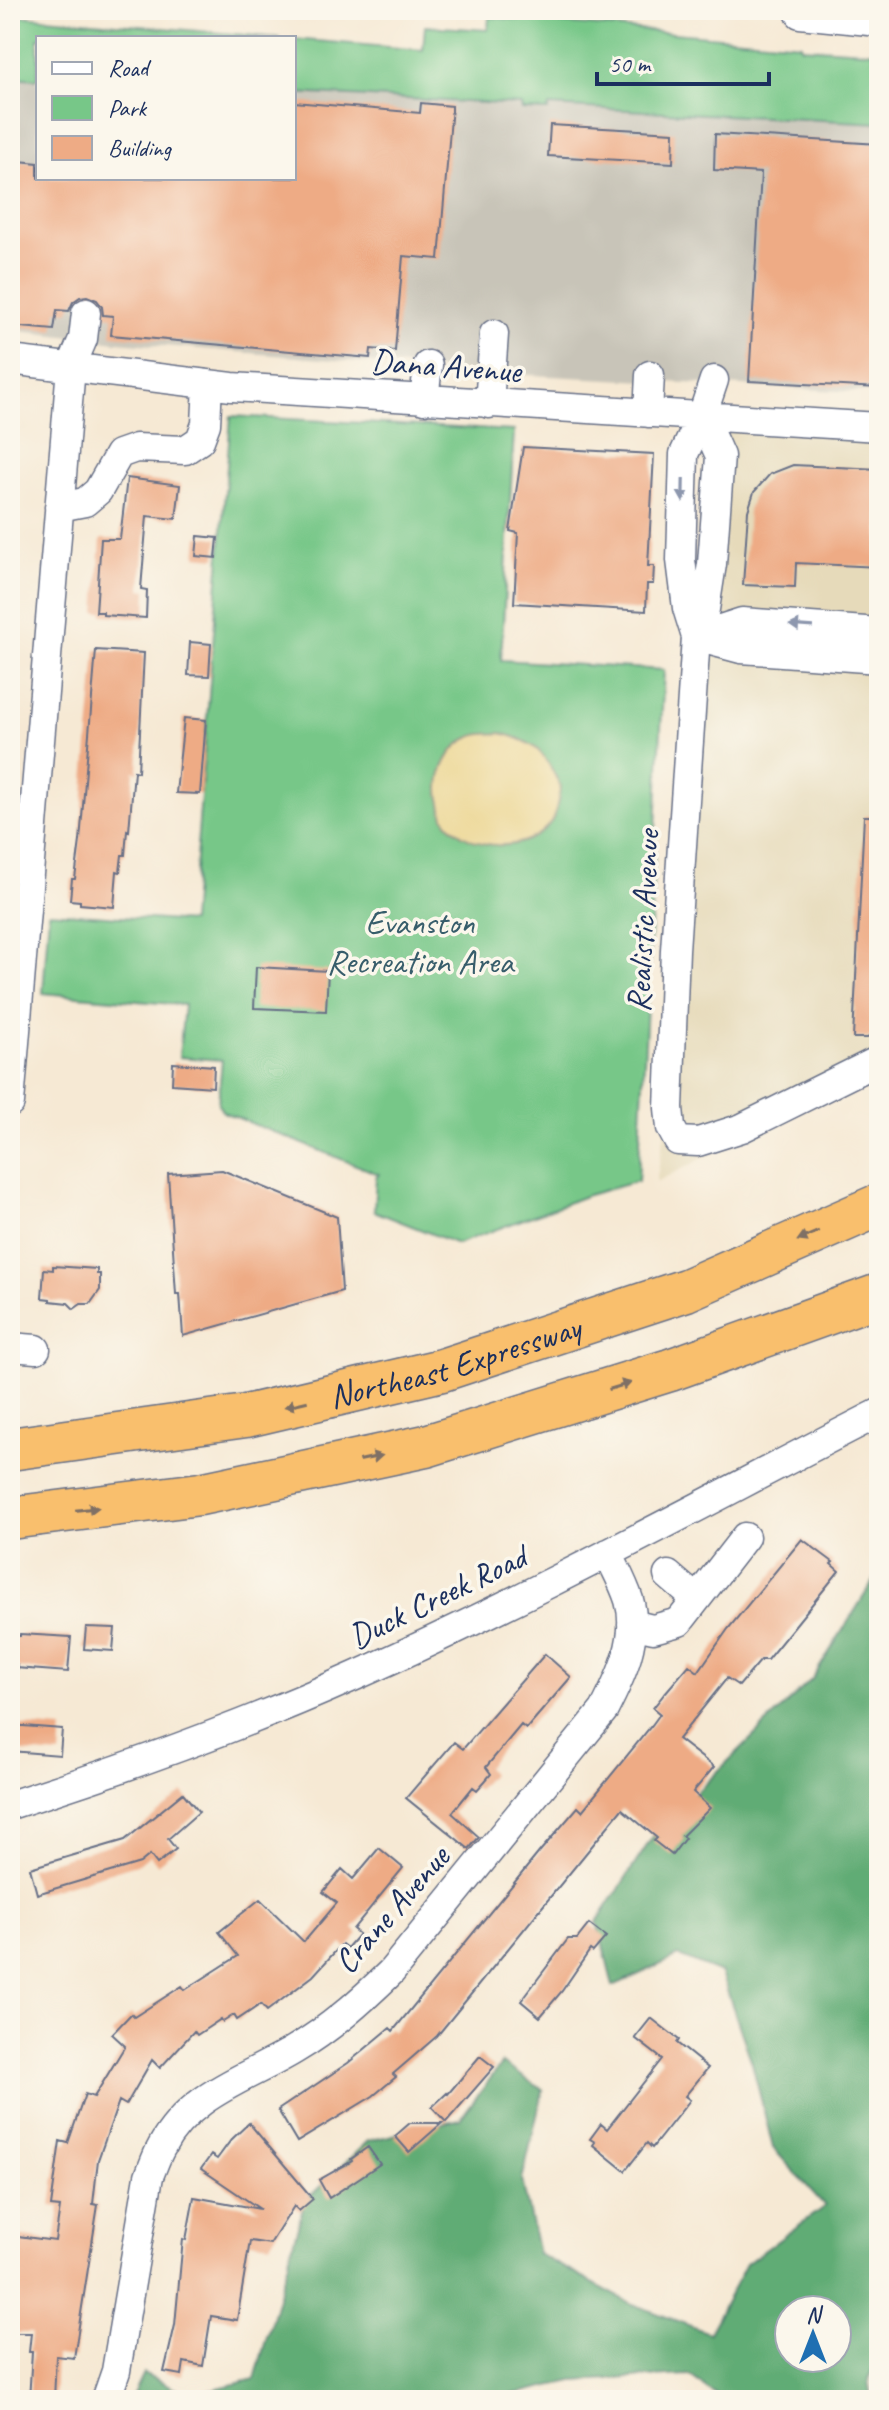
<svg xmlns="http://www.w3.org/2000/svg" width="889" height="2410" font-family="Caveat,sans-serif">
<rect width="100%" height="100%" fill="#fbf7ec"/>
<filter id="ink" filterUnits="userSpaceOnUse"><feTurbulence type="fractalNoise" baseFrequency=".0125" numOctaves="2"/><feDisplacementMap in="SourceGraphic" scale="16" xChannelSelector="R" yChannelSelector="G"/><feConvolveMatrix kernelMatrix="1 2 1 2 8 2 1 2 1" color-interpolation-filters="sRGB"/></filter>
<filter id="wash" filterUnits="userSpaceOnUse"><feTurbulence type="fractalNoise" baseFrequency=".006" numOctaves="4" result="noise"/><feDisplacementMap in="SourceGraphic" scale="32" xChannelSelector="R" yChannelSelector="G"/><feGaussianBlur stdDeviation="1.8" result="paint"/><feColorMatrix in="noise" values="0 0 0 0 0 0 0 0 0 0 0 0 0 0 0 0 0 1.4 0 .05"/><feComposite in="paint" operator="in"/></filter>
<g filter="url(#wash)">
<rect width="100%" height="100%" fill="#f6e9d4"/>
<!-- built -->
<path fill="#e6daba" d="M702 416 879 427V1069L656 1182 669 1108 720 456Z"/>
<!-- industrial -->
<path fill="#c8c4b8" d="M10 77 38 79V178H294V93L522 105V110L547 111 548 106 879 123V393L491 373 117 342 10 330Z"/>
<!-- green -->
<path fill="#77c788" stroke="#497b73" stroke-width="2" d="M10 15 280 38H38V79L10 77Z
M489 17 801 44V47L879 52V123L549 106 548 111 522 110 521 105 294 93V39L423 50 425 26 488 30Z
M231 416 514 431 501 660 664 670 638 1181 588 1195 457 1244 374 1211 376 1177 379 1174 223 1112 218 1104 222 1060 179 1057 184 1005 43 993 49 912 191 922Z"/>
<!-- forest -->
<path fill="#61ac74" stroke="#3e6e69" stroke-width="2" fill-rule="evenodd" d="M879 1572V2357L868 2379 871 2400H723L689 2375 573 2381 486 2400H130L143 2373 189 2395 255 2379 305 2201 368 2141 460 2119 502 2063 543 2090 522 2180 538 2254 630 2303 709 2333 746 2264 825 2206 773 2148 752 2063 721 1973 679 1956 613 1986 597 1922 656 1832 813 1678ZM789 2310H837V2358H789Z"/>
<!-- sand -->
<path fill="#eeda9e" stroke="#84847e" stroke-width="2" d="M501 733C540 743 544 754 561 787 558 797 557 814 551 822 527 855 471 851 447 822 442 816 442 806 440 799 435 774 450 742 477 735 484 733 494 734 501 733Z"/>
<g id="blocks">
<!-- building -->
<path fill="#eeab85" d="M294 102 420 113 421 103 452 106 439 259 403 256 395 351 371 349 370 358 111 335 113 316 103 315 102 307 97 300 87 296 80 297 73 302 69 311 57 310 54 330 10 326V160L38 163V178H294Z
M550 125 674 132 673 163 548 156Z
M715 134 879 144V388L749 381 761 173 714 170Z
M523 447 654 454 648 566H654L653 584H647L646 611 514 603 518 533 510 531Z
M793 465 879 469V567L796 563 795 587 743 585 748 511 754 492 770 474Z
M127 478 180 485 176 519 147 516 141 589 147 590 146 618 103 615V612H96L101 539H120Z
M198 536 218 538 216 558 196 556Z
M190 642 211 644 209 676 188 675Z
M96 650 144 653 138 772 134 771 129 831 127 830 125 855H122L120 872 117 871 114 907 80 904V901L70 900 72 879H75L80 841Z
M184 718 206 720 200 794 176 793Z
M864 816H879V1034L867 1038H853Z
M256 967 328 971 326 1011 254 1008Z
M173 1063 214 1066 213 1087 172 1084Z
M222 1170 337 1217 342 1291 183 1336 180 1294H176L168 1174Z
M53 1266 97 1269V1274H100V1290L90 1304H81L74 1309 68 1303 50 1301V1299L42 1298 44 1269 53 1270Z
M802 1539 833 1562 831 1564 839 1571 767 1660H761L739 1686 727 1678 678 1739 714 1767 693 1792 710 1808 682 1836 685 1838 672 1855 654 1841 657 1838 622 1809 437 2036 393 2074 396 2077 373 2096 297 2142 278 2110 348 2063 390 2028 393 2031 541 1850 578 1807 582 1811 652 1725 660 1714 653 1708 665 1693 689 1665 698 1672 728 1629Z
M86 1627 115 1628 113 1651 84 1649Z
M20 1634 71 1637 68 1672 16 1668 17 1665H10V1636H20Z
M545 1654 571 1677 526 1729 521 1725 486 1767 491 1774 485 1781 477 1790 473 1787 452 1813 479 1837 469 1849 406 1798 454 1742 463 1749Z
M10 1725 62 1729 60 1755 10 1751Z
M183 1793 199 1812 168 1839 176 1849 157 1864 150 1855 140 1863 37 1894 30 1868 125 1840Z
M379 1848 403 1868 353 1929 359 1934 347 1948 342 1944 313 1976 267 2011 261 2004 237 2020 234 2015 223 2022 221 2019 197 2035 194 2031 160 2068 152 2060 126 2105 119 2101 98 2160 93 2204 98 2205 74 2358 56 2356 54 2400H29L32 2352H29L31 2333H10V2235L55 2241 60 2207 51 2206 60 2141 68 2143 85 2094 94 2097 125 2046 112 2034 131 2014 134 2017 182 1986 185 1990 238 1956 219 1932 260 1899 304 1942 337 1903 323 1892 342 1869 353 1879Z
M589 1924 606 1937 593 1952 590 1950 562 1991 540 2017 521 2001 568 1939H577Z
M651 2018 679 2040 677 2043 708 2068 685 2096 690 2100 652 2148 647 2143 625 2171 593 2145 595 2142 590 2139 601 2124 607 2129 662 2059 635 2038Z
M480 2056 494 2067 446 2122 432 2107 447 2093 448 2094Z
M249 2123 313 2199 299 2211 294 2206 270 2244 250 2241 237 2320 211 2316 203 2366 184 2362 182 2375 164 2372 175 2325 183 2239 186 2240 194 2197 260 2209 201 2169 211 2155 217 2159 231 2140Z
M410 2123H442L409 2152 395 2136Z
M368 2147 380 2164 329 2198 319 2180 352 2161 351 2159Z"/>
</g>
</g>
<g filter="url(#ink)">
<use href="#blocks" fill-opacity="0" stroke="#687087" stroke-width="2"/>
<g fill="none" stroke-linecap="round" stroke-linejoin="round">
<defs>
<path id="minor" d="M800 14 879 22
M10 360 232 387 879 427
M424 400 428 365
M489 404 494 334
M648 413 650 375
M702 416 720 456 712 564 705 609 696 637 675 950 669 1108 671 1128 678 1141 698 1142 742 1128 879 1060
M59 507 85 502 98 491 119 454 136 448 185 450 200 440 206 424 208 384
M696 637 687 608 681 560 684 454 702 416 714 380
M696 637 742 622 879 632
M696 637 741 649 879 659
M10 1103 71 367 83 339 86 313
M10 1347 36 1349
M668 1575 696 1599
M632 1624 653 1629 679 1622 745 1537
M10 1805C127 1768 243 1726 355 1676 534 1596 705 1502 879 1413
M106 2400 116 2371 149 2176C153 2167 156 2157 161 2148 189 2094 246 2079 294 2050 330 2029 361 2001 391 1972L604 1710C621 1677 640 1637 629 1600 624 1584 615 1568 608 1553"/>
<g id="highway">
<path id="s1" d="M10 1449 246 1416 442 1370 686 1290 879 1205"/>
<path d="M10 1518 200 1494 426 1446 670 1370 879 1295"/>
</g>
</defs>
<!-- minor casing -->
<use href="#minor" stroke="#687087" stroke-width="31"/>
<!-- highway casing -->
<use href="#highway" stroke="#687087" stroke-width="45"/>
<!-- minor -->
<use href="#minor" stroke="#fff" stroke-width="28"/>
<!-- highway -->
<use href="#highway" stroke="#f9bf6d" stroke-width="42"/>
</g>
<!-- one-way arrows -->
<defs><path id="oneway-solid" d="M-6-.8H1V-3.2L6.5 0L1 3.2V.8H-6Z" transform="scale(2)"/></defs>
<g fill="#8d97ae">
<use href="#oneway-solid" transform="translate(683 490) rotate(91)"/>
<use href="#oneway-solid" transform="translate(801 626) rotate(-176)"/>
</g>
<g fill="#7f7065">
<use href="#oneway-solid" transform="translate(808 1236) rotate(156)"/>
<use href="#oneway-solid" transform="translate(620 1386) rotate(-17)"/>
<use href="#oneway-solid" transform="translate(296 1404) rotate(167)"/>
<use href="#oneway-solid" transform="translate(371 1458) rotate(-12)"/>
<use href="#oneway-solid" transform="translate(87 1509) rotate(-7)"/>
</g>
</g>
<g text-anchor="middle" stroke-width="7" stroke-linejoin="round" paint-order="stroke">
<!-- street labels -->
<g font-size="34" fill="#1b2f5e" stroke="#fbf7ec">
<text transform="translate(446 365) rotate(4)" y="12">Dana Avenue</text>
<text transform="translate(642 921) rotate(-87)" y="12">Realistic Avenue</text>
<text dy="12" stroke="none"><textPath href="#s1" startOffset="454">Northeast Expressway</textPath></text>
<text transform="translate(437 1596) rotate(-26)" y="12">Duck Creek Road</text>
<text transform="translate(391 1909) rotate(-49)" y="12">Crane Avenue</text>
</g>
<!-- park labels -->
<g font-size="34" fill="#375d6b" stroke="#fbf7ec">
<text x="420" y="934">Evanston<tspan x="420" dy="39">Recreation Area</tspan></text>
</g>
</g>
<!-- margin -->
<rect width="889" height="2410" fill="none" stroke="#fbf7ec" stroke-width="40"/>
<!-- legend -->
<rect x="36" y="36" width="260" height="144" fill="#fbf7ec" stroke="#a1a7b3" stroke-width="2"/>
<rect x="52" y="62" width="40" height="12" fill="#ffffff" stroke="#a1a7b3" stroke-width="2"/>
<text x="108" y="76" font-size="24" fill="#1b2f5e">Road</text>
<rect x="52" y="96" width="40" height="24" fill="#77c788" stroke="#a1a7b3" stroke-width="2"/>
<text x="108" y="116" font-size="24" fill="#1b2f5e">Park</text>
<rect x="52" y="136" width="40" height="24" fill="#eeab85" stroke="#a1a7b3" stroke-width="2"/>
<text x="108" y="156" font-size="24" fill="#1b2f5e">Building</text>
<!-- north arrow -->
<g transform="translate(813 2334)"><circle r="38" fill="#fbf7ec" stroke="#a1a7b3" stroke-width="2"/>
<path d="M0-6L14 30L0 20L-14 30Z" fill="#1f6fb2"/>
<text y="-12" font-size="22" font-weight="bold" text-anchor="middle" fill="#1b2f5e">N</text>
</g>
<!-- scale -->
<path d="M597 72v12h172v-12" fill="none" stroke="#1b2f5e" stroke-width="4"/>
<text x="609" y="72" font-size="24" fill="#1b2f5e" stroke="#fbf7ec" stroke-width="6" paint-order="stroke">50 m</text>
</svg>
